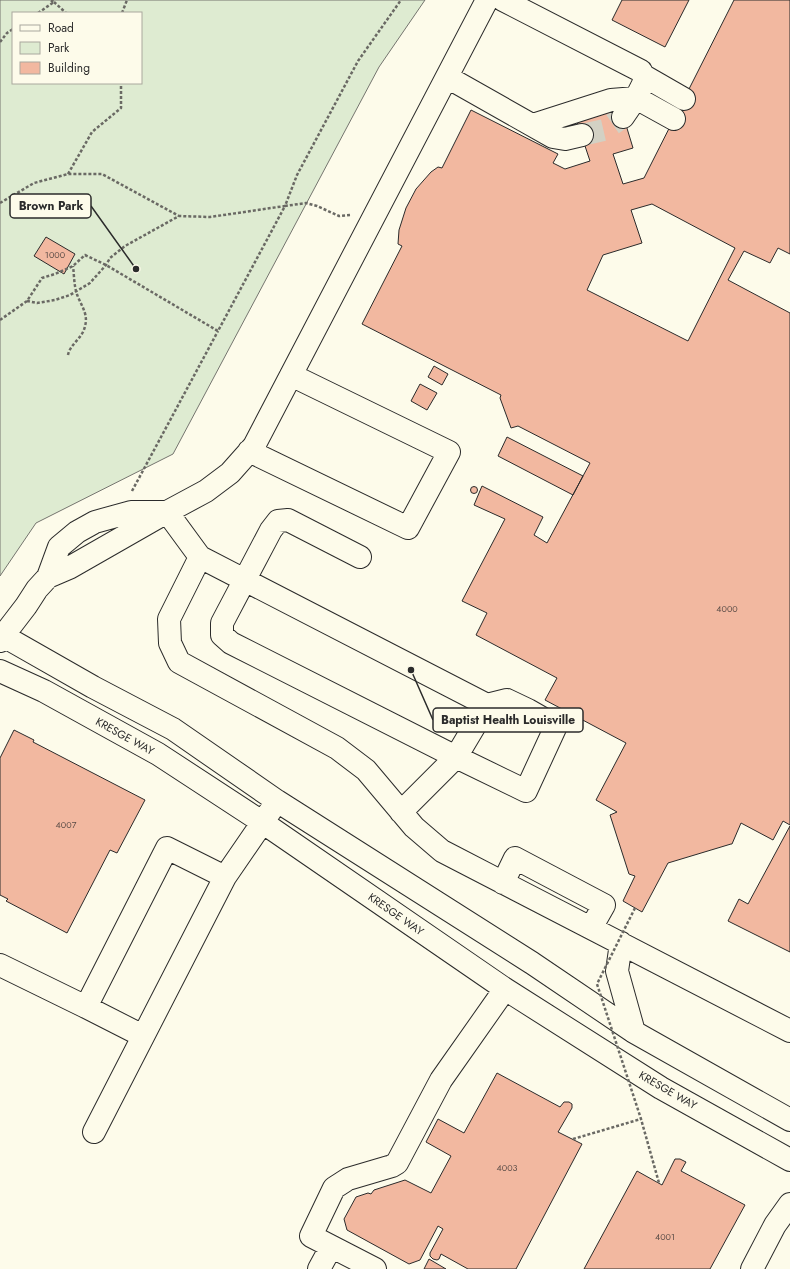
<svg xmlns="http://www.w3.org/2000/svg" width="790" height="1269" font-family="Jost,sans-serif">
<rect width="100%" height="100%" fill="#fdfbea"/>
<!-- green -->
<path fill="#deebd1" stroke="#74746e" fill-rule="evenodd" d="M0 0H425L379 67 173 454 36 523 0 576ZM13 13H141V83H13Z"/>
<!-- building -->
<path fill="#f2b8a0" stroke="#2b2b2b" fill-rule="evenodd" d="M622 0H689L665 47 612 20Z
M734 0H790V254L778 248 770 263 744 251 728 280 790 313V825L783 821 773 840 741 823 732 844H731L668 863 642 912 623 901 635 876 629 874 610 815 617 812 596 800 626 743 545 700 557 678 476 635 487 613 462 601 505 519 474 505 482 486 543 517 534 535 547 543 590 463 518 426 511 428 500 398 501 395 362 324 402 246 398 244 399 230 406 208 416 189 431 172 438 167 442 168 471 110 558 154 553 163 565 169 590 161 575 116 619 102 633 148 613 154 623 184 644 178ZM652 204 735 248 688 341 587 290 603 255 642 243 631 210Z
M46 237 75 254 64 274 34 256Z
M434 366 448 374 442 385 428 377Z
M420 384 437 393 427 410 411 401Z
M507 437 583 476 573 495 498 456Z
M470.5 490a3.5 3.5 0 1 1 7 0a3.5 3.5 0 1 1-7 0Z
M14 730 34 740 33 742 145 800 117 853 110 850 67 933 6 901 8 899 0 895V758Z
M790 826V952L728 921 739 899 748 904Z
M497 1073 560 1107 564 1102H569L572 1104V1108L558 1132 582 1144 516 1269H468L441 1254 439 1259 437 1260 433 1259 430 1256V1253L443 1229 438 1226 420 1260 409 1264 347 1230 344 1219 356 1197 368 1193 371 1194 374 1190 405 1180 431 1193 451 1156 426 1142 438 1119 464 1133Z
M675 1159H680L686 1162 681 1171 745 1205 710 1269H584L637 1171 662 1185Z
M429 1259 446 1269H424Z"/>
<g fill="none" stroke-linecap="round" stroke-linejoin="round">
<!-- minor-tunnel -->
<path stroke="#d3d1c4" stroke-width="22" stroke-dasharray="22 11" stroke-linecap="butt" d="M582 135 604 130 623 117"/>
<defs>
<path id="minor" d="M503 0 641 71 645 80 636 98 623 117
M644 76 684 99
M447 77 553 137 565 139 582 135
M533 125 611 100 636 98 674 119
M249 451 408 528 449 452 291 375
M167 512 200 557 169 619 170 643 179 662 337 748 366 770 414 827 442 851 790 1031
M200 557 487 705 456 757 401 812
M360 557 288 520 278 521 271 530 222 623V635L231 643 456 757 526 791 556 726 528 710 507 700 487 705
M48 577 69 568 167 512 206 491 230 473 254 446 487 0
M0 634 93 687 173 729 277 801 532 963 634 1032 790 1120
M0 641 3 636 26 606 37 589 48 577 59 547 77 532 95 522 131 512H166
M0 671 44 691 158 754 262 822 505 989 661 1088 790 1160
M503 883 515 858 604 905 591 928
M621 943 617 971 634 1032
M0 965 86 1007
M143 1036 86 1007 167 848 225 877
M94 1132 225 877 271 810
M319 1269 331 1247
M375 1269 311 1236 334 1188 348 1179 392 1166 397 1163 441 1080 505 989
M752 1269 775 1225 790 1204"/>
</defs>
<!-- minor casing -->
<use href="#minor" stroke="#2b2b2b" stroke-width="24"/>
<!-- path -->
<path stroke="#6a6964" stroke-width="2.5" stroke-dasharray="3 2" stroke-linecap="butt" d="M54 2 66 13
M38 13 54 2 50 0
M122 13 127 0
M0 42 7 33 13 29
M68 174 92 132 121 108V83
M0 203 34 183 68 174H102L179 216
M27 301 37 303 55 300 70 295 90 283 106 265 110 258 125 246 179 216 210 217 285 206 297 175 358 61 401 0
M0 320 27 301 42 278 55 274 73 266 85 255 106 265 218 331 285 206 306 203 317 206 339 216 350 215
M68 355C70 344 83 338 85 326 89 313 79 303 76 291 74 283 74 274 73 266
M132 491 218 331
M573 1139 641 1119"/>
<!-- minor -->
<use href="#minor" stroke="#fdfbea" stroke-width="22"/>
<!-- path-bridge -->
<path stroke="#6a6964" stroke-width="2.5" stroke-dasharray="3 2" stroke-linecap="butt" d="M635 908 597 984 641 1119 659 1183"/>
</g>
<g text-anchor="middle" stroke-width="3" stroke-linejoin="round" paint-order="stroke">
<!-- number labels -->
<g font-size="9" fill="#5d4e48">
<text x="55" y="258">1000</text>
<text x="727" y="612">4000</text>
<text x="66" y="828">4007</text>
<text x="507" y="1171">4003</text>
<text x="665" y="1240">4001</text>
</g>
<!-- street labels -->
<g font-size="11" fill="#2b2b2b" stroke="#fdfbea">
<text transform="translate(125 736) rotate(29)" y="4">KRESGE WAY</text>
<text transform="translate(396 914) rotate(35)" y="4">KRESGE WAY</text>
<text transform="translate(668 1090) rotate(30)" y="4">KRESGE WAY</text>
</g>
</g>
<!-- callouts -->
<path fill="none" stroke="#2b2b2b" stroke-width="1.5" d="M136 269L91 206M411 670L433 720"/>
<g fill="#2b2b2b" stroke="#fdfbea" stroke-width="1.5">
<circle cx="136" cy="269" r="4"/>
<circle cx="411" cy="670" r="4"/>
</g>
<g fill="#fdfbea" stroke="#2b2b2b" stroke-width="1.5">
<rect x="10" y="194" width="81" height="24" rx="4"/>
<rect x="433" y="708" width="150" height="24" rx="4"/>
</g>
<g font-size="12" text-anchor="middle" font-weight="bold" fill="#2b2b2b">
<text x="51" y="210">Brown Park</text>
<text x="508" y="724">Baptist Health Louisville</text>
</g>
<!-- legend -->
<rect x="12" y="12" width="130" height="72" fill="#fdfbea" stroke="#a9a89e"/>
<rect x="20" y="25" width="20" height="6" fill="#fdfbea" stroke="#a9a89e"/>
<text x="48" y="32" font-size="12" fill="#2b2b2b">Road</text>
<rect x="20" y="42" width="20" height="12" fill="#deebd1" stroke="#a9a89e"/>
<text x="48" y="52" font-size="12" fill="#2b2b2b">Park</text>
<rect x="20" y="62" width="20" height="12" fill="#f2b8a0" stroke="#a9a89e"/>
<text x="48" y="72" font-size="12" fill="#2b2b2b">Building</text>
</svg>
